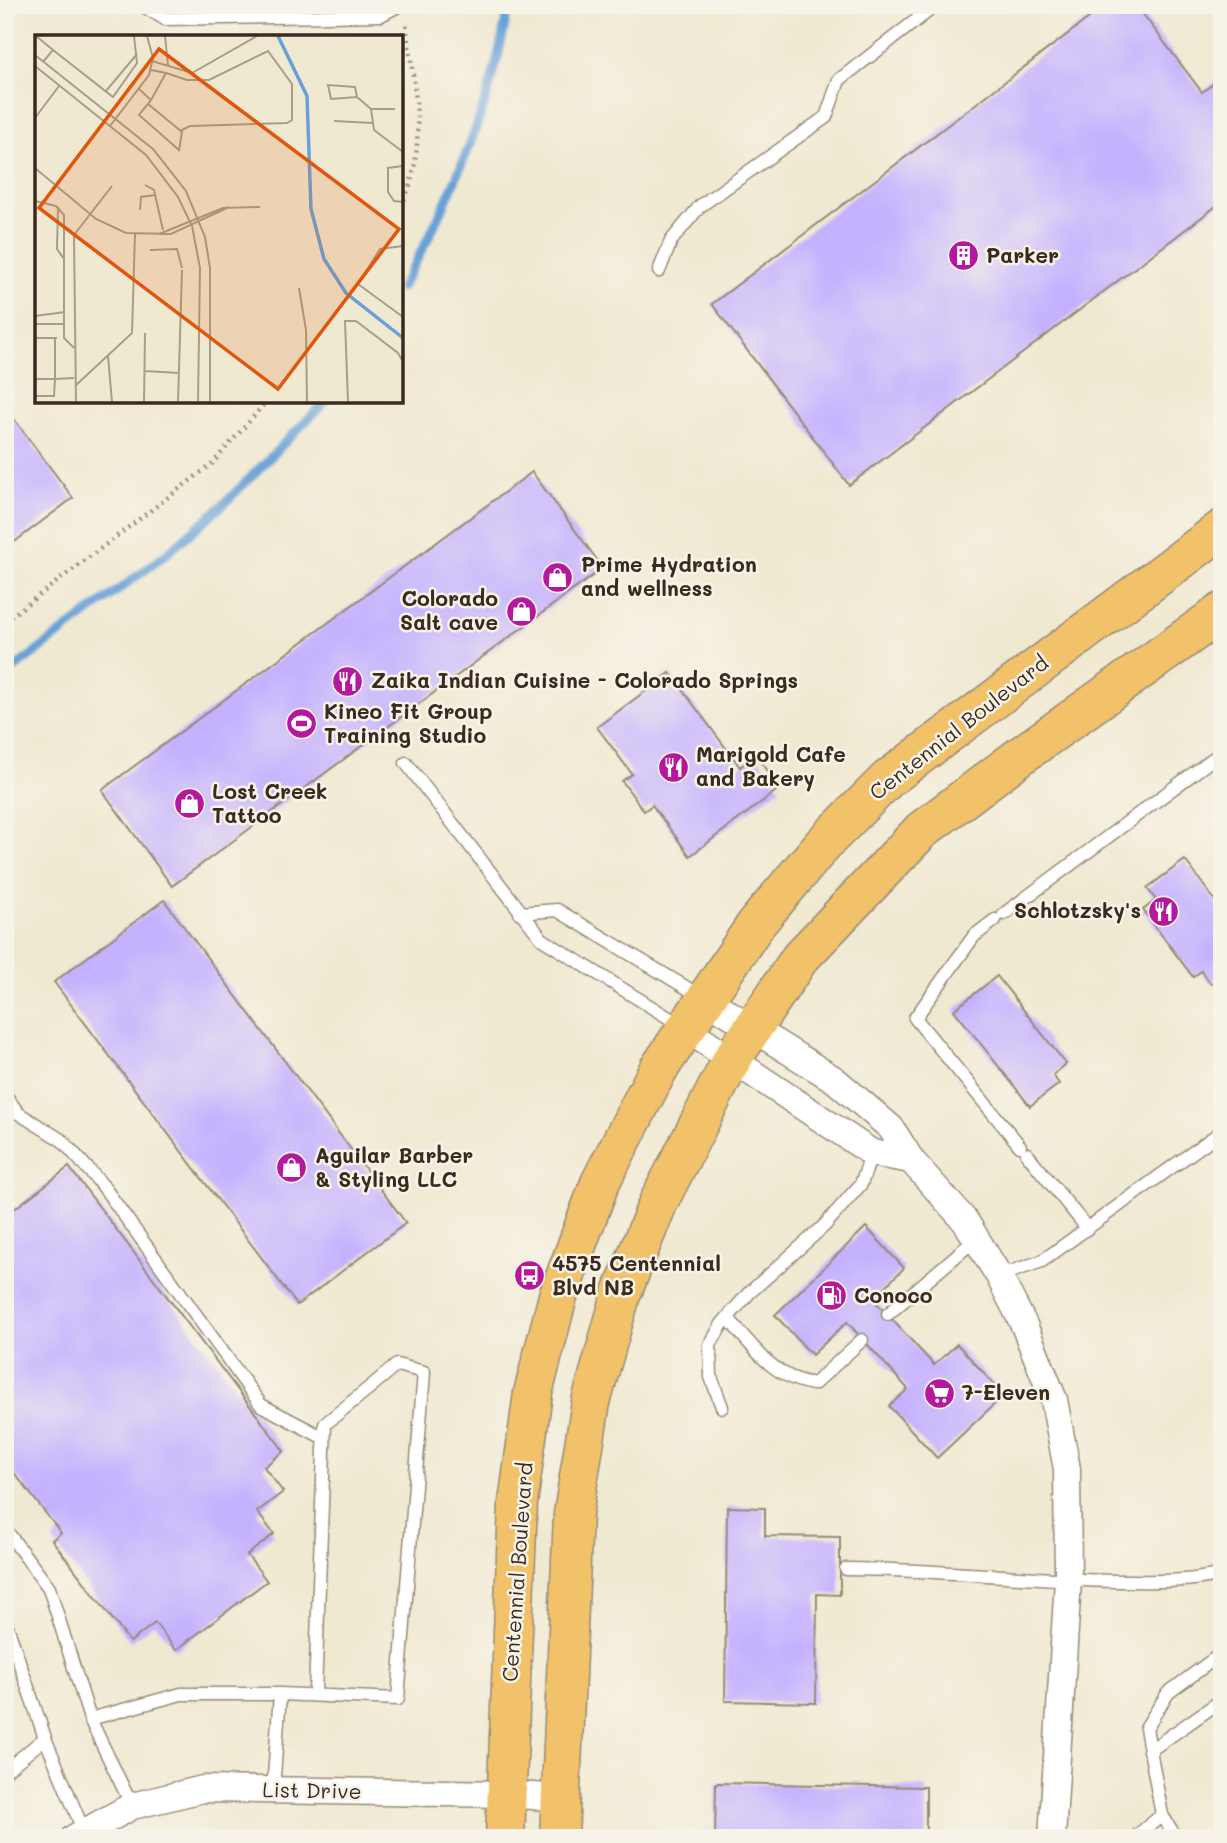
<svg xmlns="http://www.w3.org/2000/svg" width="1227" height="1843" font-family="Mali,sans-serif">
<rect width="100%" height="100%" fill="#f7f3e8"/>
<filter id="ink" filterUnits="userSpaceOnUse"><feTurbulence type="fractalNoise" baseFrequency=".0143" numOctaves="2"/><feDisplacementMap in="SourceGraphic" scale="14" xChannelSelector="R" yChannelSelector="G"/><feConvolveMatrix kernelMatrix="1 2 1 2 8 2 1 2 1" color-interpolation-filters="sRGB"/></filter>
<filter id="wash" filterUnits="userSpaceOnUse"><feTurbulence type="fractalNoise" baseFrequency=".00686" numOctaves="4" result="noise"/><feDisplacementMap in="SourceGraphic" scale="28" xChannelSelector="R" yChannelSelector="G"/><feGaussianBlur stdDeviation="1.57" result="paint"/><feColorMatrix in="noise" values="0 0 0 0 0 0 0 0 0 0 0 0 0 0 0 0 0 1.4 0 .05"/><feComposite in="paint" operator="in"/></filter>
<g filter="url(#wash)">
<rect width="100%" height="100%" fill="#f0e9d1"/>
<g fill="none" stroke-linecap="round" stroke-linejoin="round">
<!-- stream -->
<path stroke="#68a1d7" stroke-width="9" d="M401 288C448 208 495 97 508 5
M5 675 164 556 225 503 326 401"/>
</g>
<g id="blocks">
<!-- building -->
<path fill="#c5b2fe" d="M1106 5H1136L1202 92 1222 77V208L1219 204 849 485 712 304Z
M5 407 73 498 5 549Z
M532 472 603 568 172 886 102 790Z
M670 673 740 767 756 754 780 788 690 856 652 805 644 811 622 781 632 774 597 727Z
M1185 860 1222 910V976L1211 984 1201 971 1193 977 1143 910 1156 900 1147 888Z
M164 900 406 1223 297 1305 54 982Z
M997 976 1066 1064 1053 1075 1059 1084 1030 1106 954 1010Z
M69 1167 284 1451 264 1467 283 1492 257 1512 274 1534 247 1555 267 1581 176 1650 155 1623 130 1642 52 1540 61 1533 5 1461V1216Z
M866 1227 904 1268 873 1299 934 1365 957 1344 1004 1395 937 1458 889 1406 908 1389 847 1322 812 1355 775 1315Z
M727 1507 765 1508V1536L840 1537V1595L817 1594 816 1703 725 1701Z
M716 1783 926 1787V1838H715Z"/>
</g>
</g>
<g filter="url(#ink)">
<use href="#blocks" fill-opacity="0" stroke="#968a78" stroke-width="2"/>
<g fill="none" stroke-linecap="round" stroke-linejoin="round">
<defs>
<path id="service" d="M142 5 165 19 381 15 400 5
M659 271 671 241 700 206 826 117 839 80 936 5
M406 763 542 939 682 1026
M520 913 557 910 702 997
M1004 914 1222 752
M995 920 974 936 915 1018 1020 1146
M5 1095 18 1113 63 1141 103 1186 261 1405 324 1438
M1027 1154 1087 1228
M999 1276 1042 1261 1222 1131
M888 1314 977 1238
M728 1318C753 1347 774 1379 814 1384L862 1340
M722 1407 711 1377 710 1345 722 1324 749 1293 824 1226 861 1184 872 1153
M5 1529 49 1588 90 1719
M846 1569C936 1569 1025 1580 1115 1581 1151 1581 1186 1583 1222 1574
M5 1620 45 1738 84 1832
M1149 1751 1222 1700
M5 1771 45 1738
M273 1790 280 1694 398 1699 424 1372 397 1365 325 1424 315 1694
M132 1806 90 1719 181 1694H280
M1134 1838 1162 1815
M1176 1838 1162 1815 1146 1728 1168 1693 1222 1653"/>
<path id="minor" d="M704 998 835 1080 891 1128 911 1160 966 1222 999 1276 1024 1325 1054 1400 1067 1469 1068 1580 1052 1838
M685 1028 872 1153 911 1160
M74 1838 132 1806 203 1789 506 1794 560 1798"/>
<path id="primary" d="M505 1838 518 1503 533 1393 558 1296 600 1183 658 1070 756 924 824 843 888 779 1222 529
M559 1838 573 1514 591 1402 621 1295 658 1203 732 1059 800 958 922 830 1023 754 1222 612"/>
</defs>
<!-- service casing -->
<use href="#service" stroke="#968a78" stroke-width="15"/>
<!-- minor casing -->
<use href="#minor" stroke="#968a78" stroke-width="29"/>
<!-- primary casing -->
<use href="#primary" stroke="#968a78" stroke-width="41"/>
<!-- path -->
<path stroke="#968a78" stroke-width="4.5" stroke-dasharray="2 5" stroke-linecap="butt" d="M401 206C430 152 413 82 406 23
M5 621 212 464 267 401"/>
<!-- service -->
<use href="#service" stroke="#fff" stroke-width="12"/>
<!-- minor -->
<use href="#minor" stroke="#fff" stroke-width="26"/>
<!-- primary -->
<use href="#primary" stroke="#f2c26a" stroke-width="38"/>
</g>
</g>
<!-- icons -->
<defs>
<symbol id="building-disc" viewBox="-11 -11 22 22"><circle r="9.5" fill="#b5179e" stroke="#f7f3e8"/><path d="M-4-6H4V6H1V3H-1V6H-4ZM-2.5-4.3h1.7v1.8h-1.7ZM.8-4.3h1.7v1.8H.8ZM-2.5-1h1.7V.8h-1.7ZM.8-1h1.7V.8H.8Z" fill="#fff"/></symbol>
<symbol id="shop-disc" viewBox="-11 -11 22 22"><circle r="9.5" fill="#b5179e" stroke="#f7f3e8"/><path d="M-5-2.5h2.3a2.7 3.5 0 0 1 5.4 0H5L5.5 6h-11ZM-1.5-2.5h3a1.5 2.3 0 0 0-3 0Z" fill="#fff"/></symbol>
<symbol id="restaurant-disc" viewBox="-11 -11 22 22"><circle r="9.5" fill="#b5179e" stroke="#f7f3e8"/><path d="M-5-6h1v4h1v-4h1v4h1v-4h1v5L-1.5 .5V6h-2V.5L-5-1ZM5-6V6H3V1.5H1.5Q1.5-4 5-6Z" fill="#fff"/></symbol>
<symbol id="stadium-disc" viewBox="-11 -11 22 22"><circle r="9.5" fill="#b5179e" stroke="#f7f3e8"/><path d="M0-5a6.5 5 0 1 0 0 10a6.5 5 0 1 0 0-10ZM-3.5-1.8h7v3.6h-7Z" fill="#fff"/></symbol>
<symbol id="bus-disc" viewBox="-11 -11 22 22"><circle r="9.5" fill="#b5179e" stroke="#f7f3e8"/><path d="M-5-6H5V4H4V6H2V4H-2V6H-4V4H-5ZM-3.5-4V0h7V-4ZM-3.5 1.2v1.5H-2V1.2ZM2 1.2v1.5H3.5V1.2Z" fill="#fff"/></symbol>
<symbol id="fuel-disc" viewBox="-11 -11 22 22"><circle r="9.5" fill="#b5179e" stroke="#f7f3e8"/><path d="M-5.5-6h7V0h2V4h1.3V-2.5L3-4.5l.8-.8L6-3V5H2.5V1h-1V6h-7ZM-4.2-4.7v3.2H.2V-4.7Z" fill="#fff"/></symbol>
<symbol id="supermarket-disc" viewBox="-11 -11 22 22"><circle r="9.5" fill="#b5179e" stroke="#f7f3e8"/><path d="M-6-5.5h2.5l.6 2H6L4.5 2H-2.5L-4.4-4H-6ZM-1.5 3.2a1.3 1.3 0 1 0 .1 0ZM3 3.2a1.3 1.3 0 1 0 .1 0Z" fill="#fff"/></symbol>
</defs>
<g fill-rule="evenodd">
<use href="#building-disc" x="946" y="238" width="35" height="35"/>
<use href="#shop-disc" x="540" y="560" width="35" height="35"/>
<use href="#shop-disc" x="504" y="594" width="35" height="35"/>
<use href="#restaurant-disc" x="330" y="664" width="35" height="35"/>
<use href="#stadium-disc" x="284" y="706" width="35" height="35"/>
<use href="#restaurant-disc" x="656" y="750" width="35" height="35"/>
<use href="#shop-disc" x="172" y="786" width="35" height="35"/>
<use href="#restaurant-disc" x="1146" y="894" width="35" height="35"/>
<use href="#shop-disc" x="274" y="1150" width="35" height="35"/>
<use href="#bus-disc" x="512" y="1258" width="35" height="35"/>
<use href="#fuel-disc" x="814" y="1278" width="35" height="35"/>
<use href="#supermarket-disc" x="922" y="1376" width="35" height="35"/>
</g>
<g text-anchor="middle" stroke-width="5" stroke-linejoin="round" paint-order="stroke">
<!-- poi labels -->
<g font-size="21" font-weight="bold" fill="#3b2a1e" stroke="#f7f3e8" text-anchor="start">
<text x="986" y="263">Parker</text>
<text x="581" y="572">Prime Hydration<tspan x="581" dy="24">and wellness</tspan></text>
<text x="498" y="606" text-anchor="end">Colorado<tspan x="498" dy="24">Salt cave</tspan></text>
<text x="371" y="688">Zaika Indian Cuisine - Colorado Springs</text>
<text x="324" y="719">Kineo Fit Group<tspan x="324" dy="24">Training Studio</tspan></text>
<text x="696" y="762">Marigold Cafe<tspan x="696" dy="24">and Bakery</tspan></text>
<text x="212" y="799">Lost Creek<tspan x="212" dy="24">Tattoo</tspan></text>
<text x="1141" y="918" text-anchor="end">Schlotzsky's</text>
<text x="315" y="1163">Aguilar Barber<tspan x="315" dy="24">&amp; Styling LLC</tspan></text>
<text x="552" y="1271">4575 Centennial<tspan x="552" dy="24">Blvd NB</tspan></text>
<text x="854" y="1303">Conoco</text>
<text x="962" y="1400">7-Eleven</text>
</g>
<!-- street labels -->
<g font-size="21" fill="#3b2a1e" stroke="#f7f3e8">
<text transform="translate(959 728) rotate(-38)" y="7">Centennial Boulevard</text>
<text transform="translate(518 1572) rotate(-86)" y="7">Centennial Boulevard</text>
<text transform="translate(312 1791) rotate(1)" y="7">List Drive</text>
</g>
</g>
<!-- overview -->
<g transform="translate(35 35)">
<rect width="368" height="368" fill="#f0e9d1"/>
<path fill="none" stroke="#68a1d7" stroke-width="3.5" d="M243 1 272 61 276 174 289 224 311 258 368 303"/>
<path fill="none" stroke="#a89d89" stroke-width="2" d="M1 1 18 15 8 27M130 1 133 30M18 15 78 62 102 28 99 1M0 20 118 114 151 156 170 202 175 233V367M117 26 157 38 222 1M0 31 111 120 143 162 157 191 165 233 163 367M116 35 131 38 116 65M131 38 152 45H174L233 16 257 49V85L252 88 155 91 145 96M104 54 116 65 104 80 144 115 147 97 113 69M71 56 102 19M322 62 296 64 293 50 320 52 322 62 336 74 339 95 368 117M336 74H360M0 83 24 51M299 86 338 88M75 91 114 40 118 23 112 1M368 131 353 133V157L359 166 368 167M0 133 61 184 91 198 136 199 194 172M110 150 119 155 128 195M0 166 21 171 29 180V303L39 313M23 172 22 214 29 224M105 175 106 162 121 160M124 199 188 173 225 172M368 211 345 214 323 249 368 282M115 215 142 214 147 233M264 253 271 295 272 367M0 281 30 277M0 289H29M0 303H22M73 321 77 367M110 336 144 338M0 344H20V303M40 351 97 298 100 199M0 361H19L20 344 39 343M41 367 39 200 77 151M109 367 110 298M143 367 147 235M313 367 310 286H321L363 318 368 327"/>
<path fill="#df570d" fill-opacity="0.15" stroke="#df570d" stroke-width="3.5" d="M124 14 364 194 243 354 4 173Z"/>
<rect width="368" height="368" fill="none" stroke="#3b2a1e" stroke-width="3.5"/>
</g>
<!-- margin -->
<rect width="1227" height="1843" fill="none" stroke="#f7f3e8" stroke-width="28"/>
</svg>
